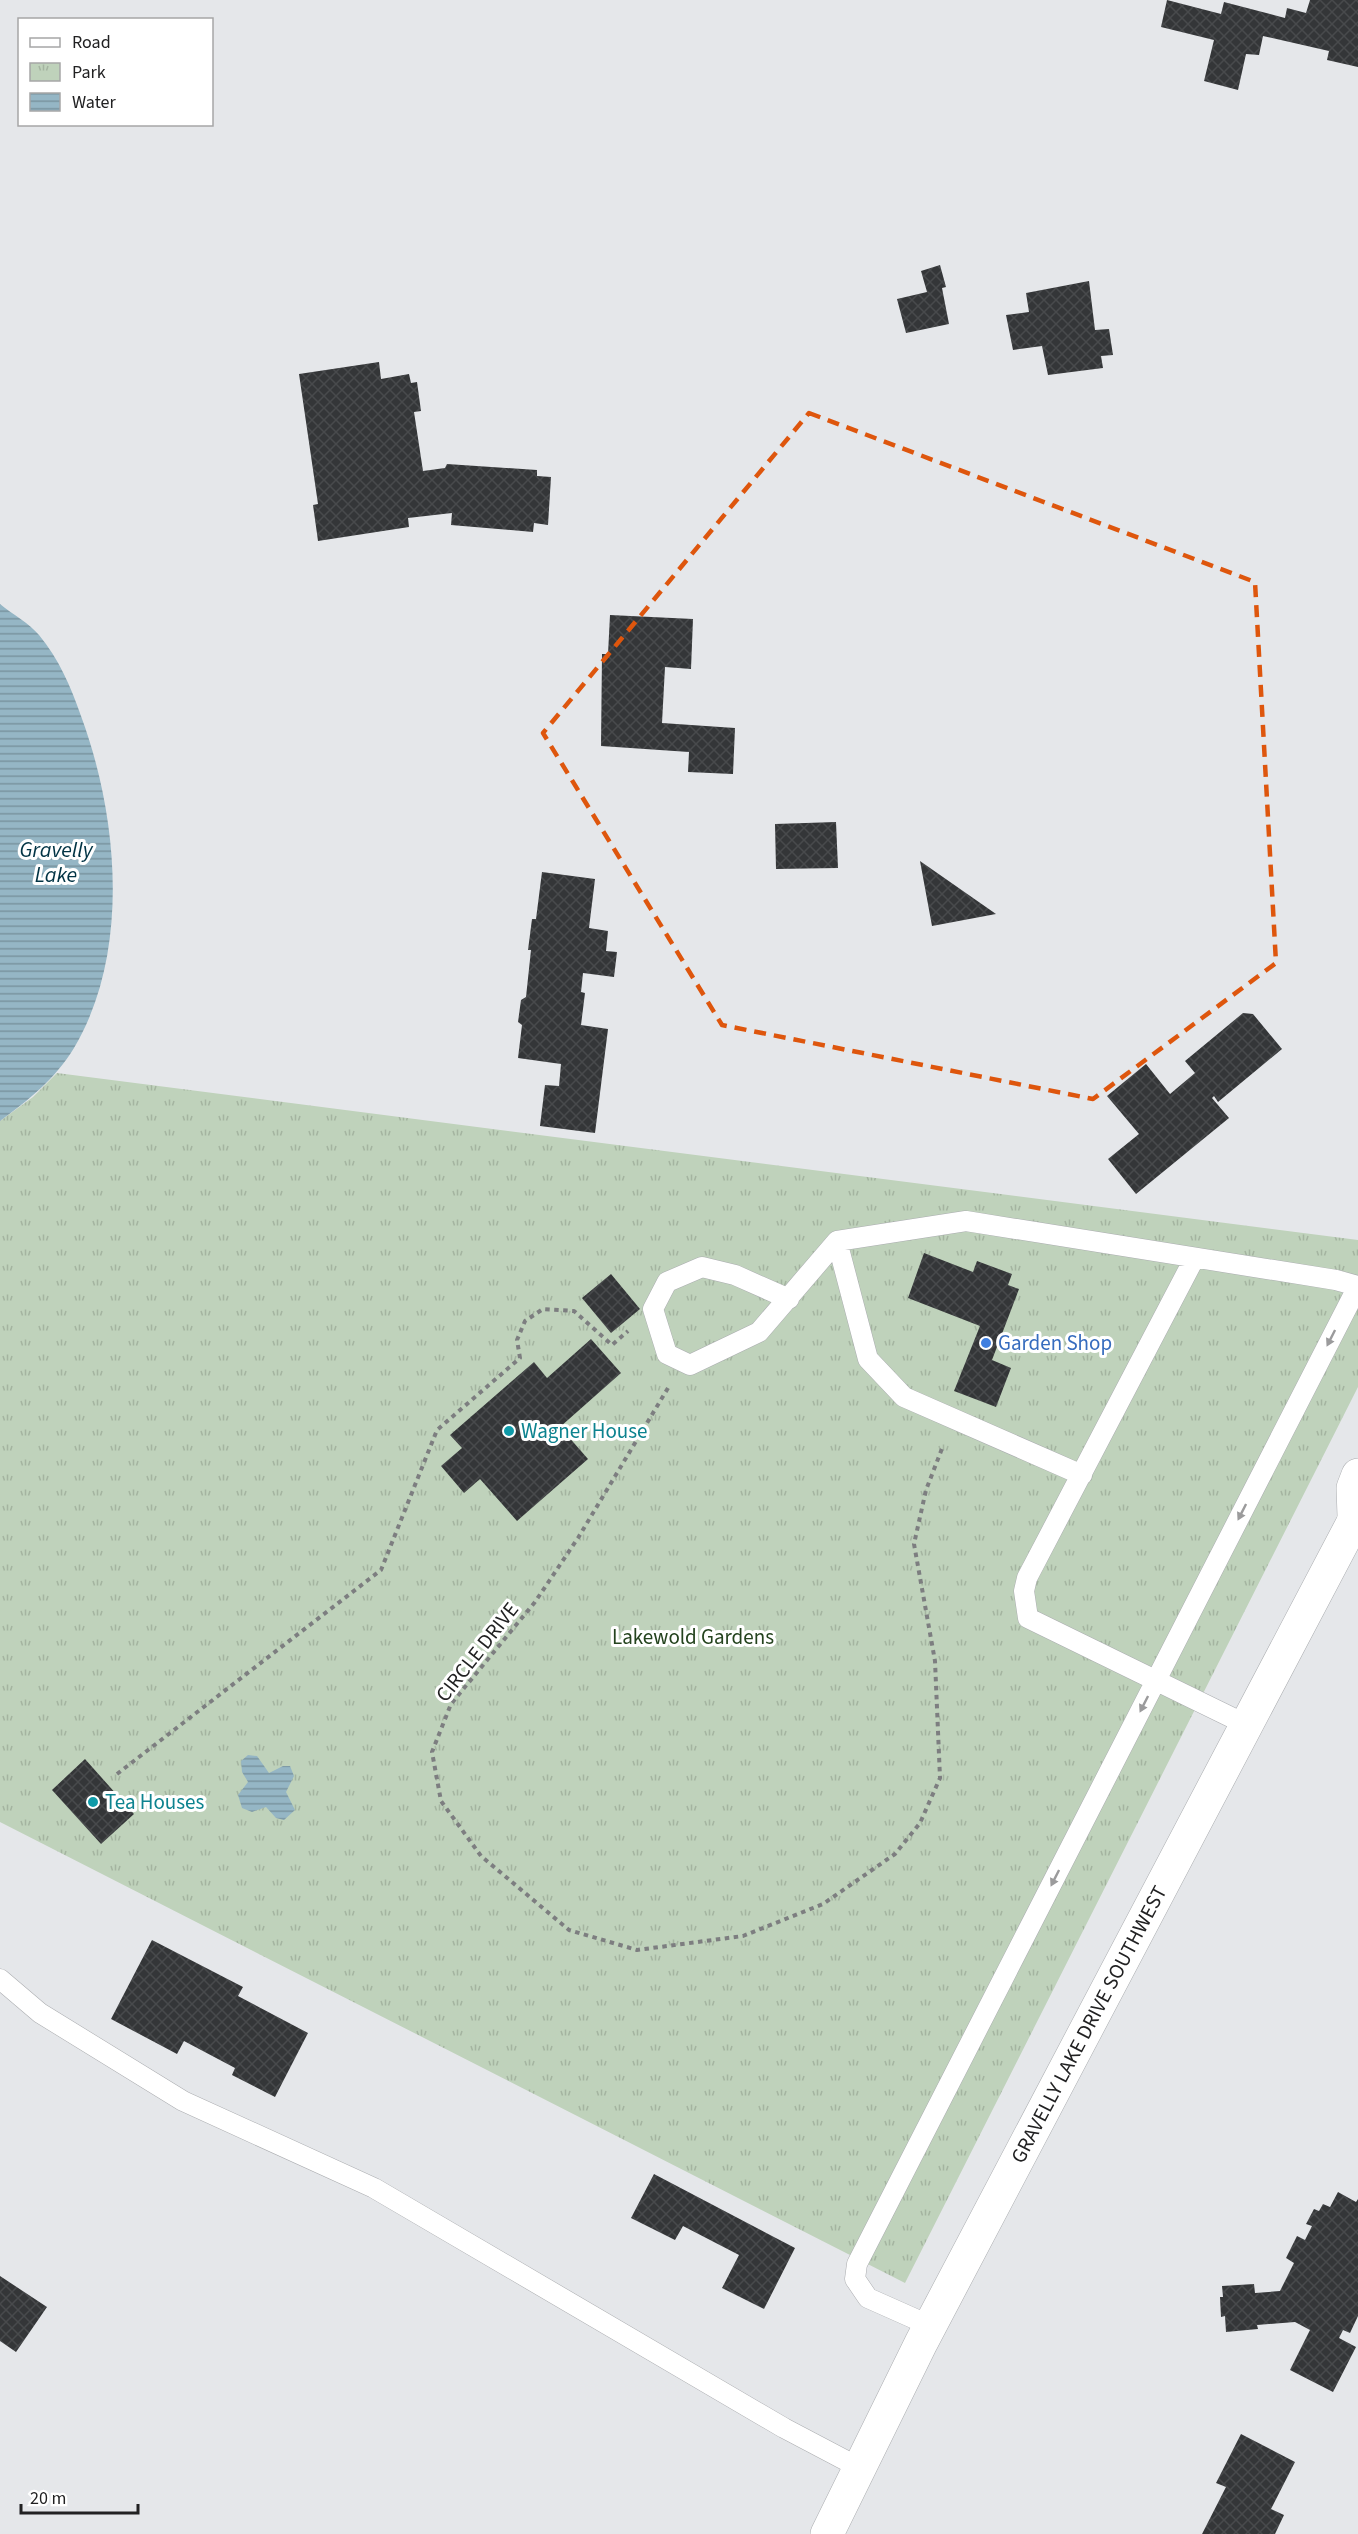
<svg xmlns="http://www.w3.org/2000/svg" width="1358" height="2534" font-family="'Source Sans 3',sans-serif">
<defs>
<pattern id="park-tufts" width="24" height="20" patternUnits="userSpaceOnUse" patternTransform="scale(1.5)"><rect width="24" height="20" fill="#bfd2bb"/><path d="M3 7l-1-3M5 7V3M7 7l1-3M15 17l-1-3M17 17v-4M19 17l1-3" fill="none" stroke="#a4b4a0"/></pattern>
<pattern id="water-rules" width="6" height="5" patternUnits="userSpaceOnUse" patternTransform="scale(1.5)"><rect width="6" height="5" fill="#95b6c5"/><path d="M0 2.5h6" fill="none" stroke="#7994a0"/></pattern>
<pattern id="building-cross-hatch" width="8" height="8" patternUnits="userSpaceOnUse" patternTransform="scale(1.5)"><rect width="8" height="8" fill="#343638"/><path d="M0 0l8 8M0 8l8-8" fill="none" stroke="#484a4c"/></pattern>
</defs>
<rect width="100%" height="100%" fill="#e5e7ea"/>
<!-- park -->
<path fill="url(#park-tufts)" d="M57 1073 1358 1240V1387L905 2283 0 1822V1121L33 1097Z"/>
<!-- water -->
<path fill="url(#water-rules)" d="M0 604C12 614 29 623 39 635 59 659 71 687 81 716 118 816 131 952 74 1048 55 1079 29 1100 0 1121Z
M248 1755 257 1756 269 1773 283 1766H290L294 1776 286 1792 295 1810 284 1820 276 1818 266 1807 252 1812 242 1808 238 1795 248 1782 242 1772 241 1761Z"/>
<!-- building -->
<path fill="url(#building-cross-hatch)" d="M1167 0 1221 14 1224 2 1285 18 1287 8 1306 13 1310 0H1358V67L1327 60 1329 51 1263 36 1259 55 1246 54 1238 90 1204 81 1214 40 1161 27Z
M940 265 946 287 942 288 949 324 906 333 897 299 927 292 921 271Z
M1089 281 1095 330 1109 329 1113 355 1101 356 1103 368 1048 375 1042 346 1013 350 1006 315 1029 312 1026 293Z
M379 362 381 379 409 374 411 383 417 382 421 411 414 412 423 471 445 468 447 464 537 470V476L551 477 548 525 534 523 533 532 451 525 452 513 408 518 409 527 318 541 313 505 318 504 299 374Z
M610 615 693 619 691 669 665 667 662 723 735 728 733 774 688 772 689 752 601 746 602 654H608Z
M836 822 838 868 776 869 775 824Z
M920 861 996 914 932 926Z
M542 872 595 879 589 928 608 931 606 951 617 952 614 977 583 973 581 992 585 993 581 1025 608 1029 595 1133 540 1126 545 1085 559 1086 561 1064 518 1058 522 1025 518 1022 521 1000 526 997 531 950H528L532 919H536Z
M1243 1013 1253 1014 1282 1049 1218 1102 1214 1096 1212 1098 1229 1118 1136 1194 1108 1159 1139 1134 1107 1096 1146 1064 1170 1094 1195 1073 1185 1061Z
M924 1253 973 1272 977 1261 1012 1274 1008 1285 1019 1289 992 1360 1011 1368 996 1407 954 1391 980 1326 908 1298Z
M611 1274 640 1309 611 1333 582 1298Z
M591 1339 621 1373 560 1427 588 1459 517 1521 480 1479 464 1493 441 1466 462 1448 450 1435 534 1362 547 1378Z
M85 1759 134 1814 101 1844 52 1790Z
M152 1940 243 1987 238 1996 308 2033 275 2097 232 2075 235 2068 184 2041 177 2054 111 2019Z
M654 2174 795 2248 764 2309 722 2288 739 2255 683 2226 675 2240 631 2218Z
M1338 2192 1356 2202 1358 2199V2316L1350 2333 1343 2330 1339 2338 1356 2347 1333 2392 1290 2370 1310 2330 1295 2322 1257 2325 1258 2329 1226 2332 1225 2316 1221 2317 1220 2297H1223L1222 2286 1254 2284 1255 2293 1280 2291 1294 2263 1286 2258 1297 2236 1305 2240 1312 2226 1306 2224 1314 2209 1319 2211 1323 2204 1330 2207Z
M0 2276 47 2307 16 2352 0 2341Z
M1241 2434 1295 2462 1271 2509 1284 2515 1275 2534H1202L1226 2487 1216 2483Z"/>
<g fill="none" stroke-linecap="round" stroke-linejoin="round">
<defs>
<path id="lane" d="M837 1241 868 1359 904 1397 1082 1475
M1194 1259 1027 1578 1024 1591 1028 1618 1245 1724
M789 1299 735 1275 702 1267 667 1282 653 1309 667 1354 690 1365 759 1332 837 1241 966 1221 1336 1280 1358 1286
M0 1979 40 2013 183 2101 374 2188 784 2428 860 2468
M931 2326 868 2298 855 2279 857 2264 1358 1286"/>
<g id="secondary">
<path d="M1354 1516 1353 1488 1358 1475"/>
<path id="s1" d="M827 2534 921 2343 1358 1513"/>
</g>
</defs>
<!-- lane casing -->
<use href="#lane" stroke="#abadb0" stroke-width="21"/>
<!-- secondary casing -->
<use href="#secondary" stroke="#abadb0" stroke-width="34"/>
<!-- path -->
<path stroke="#7d7e80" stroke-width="4" stroke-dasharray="4.5 4.5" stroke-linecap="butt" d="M668 1388 578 1538 535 1602 451 1704 432 1752 441 1801 481 1856 569 1930 637 1950 743 1936 823 1904 895 1854 920 1823 940 1778 935 1661 914 1544 926 1490 943 1446
M117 1774 381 1570 437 1430 520 1358 517 1340 525 1321 543 1309 574 1311 612 1345 628 1331"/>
<!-- lane -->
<use href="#lane" stroke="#fff" stroke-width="20"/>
<!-- secondary -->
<use href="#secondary" stroke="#fff" stroke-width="33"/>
</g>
<!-- one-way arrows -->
<defs><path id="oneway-solid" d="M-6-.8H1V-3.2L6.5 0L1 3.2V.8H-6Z" transform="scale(1.5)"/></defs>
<g fill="#9b9b9c">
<use href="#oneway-solid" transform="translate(1331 1338) rotate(117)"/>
<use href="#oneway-solid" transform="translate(1242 1512) rotate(117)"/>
<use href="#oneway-solid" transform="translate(1144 1704) rotate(117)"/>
<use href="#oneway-solid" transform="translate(1055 1878) rotate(117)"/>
</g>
<!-- marked area -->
<path fill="none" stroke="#de560d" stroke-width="4.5" stroke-dasharray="12 8" stroke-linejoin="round" d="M809 413 1255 582 1276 963 1093 1099 722 1025 543 733Z"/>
<!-- markers -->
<circle fill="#3f7fe0" stroke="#fff" stroke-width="2" cx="986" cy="1343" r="6"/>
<g fill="#0f9aa8" stroke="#fff" stroke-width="2">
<circle cx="509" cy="1431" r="6"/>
<circle cx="93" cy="1802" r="6"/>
</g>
<g text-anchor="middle" stroke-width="6" stroke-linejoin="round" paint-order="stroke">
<!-- shop labels -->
<g font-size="21" fill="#366cbe" stroke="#fff" text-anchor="start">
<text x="998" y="1350">Garden Shop</text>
</g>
<!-- culture labels -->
<g font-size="21" fill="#0d838f" stroke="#fff" text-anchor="start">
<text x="521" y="1438">Wagner House</text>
<text x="105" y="1809">Tea Houses</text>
</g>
<!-- park labels -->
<g font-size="21" fill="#24431e" stroke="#fff">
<text x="693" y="1644">Lakewold Gardens</text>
</g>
<!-- street labels -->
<g font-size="21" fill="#212122" stroke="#fff">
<text transform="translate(477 1652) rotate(-52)" y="7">CIRCLE DRIVE</text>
<text dy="7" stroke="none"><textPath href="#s1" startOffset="573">GRAVELLY LAKE DRIVE SOUTHWEST</textPath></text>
</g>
<!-- water labels -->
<g font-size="22" font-style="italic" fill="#013344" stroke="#fff">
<text x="56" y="857">Gravelly<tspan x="56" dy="25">Lake</tspan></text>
</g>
</g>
<!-- legend -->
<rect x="18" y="18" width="195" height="108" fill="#ffffff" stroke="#a6a6a7" stroke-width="1.5"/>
<rect x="30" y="38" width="30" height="9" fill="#ffffff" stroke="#a6a6a7" stroke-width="1.5"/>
<text x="72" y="48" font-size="18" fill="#212122">Road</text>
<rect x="30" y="63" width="30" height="18" fill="url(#park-tufts)" stroke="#a6a6a7" stroke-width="1.5"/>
<text x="72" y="78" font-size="18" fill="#212122">Park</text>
<rect x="30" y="93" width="30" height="18" fill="url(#water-rules)" stroke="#a6a6a7" stroke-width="1.5"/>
<text x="72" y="108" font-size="18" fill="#212122">Water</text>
<!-- scale -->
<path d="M21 2504v9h117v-9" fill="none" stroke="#212122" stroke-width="3"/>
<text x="30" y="2504" font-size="18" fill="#212122" stroke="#ffffff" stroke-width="4.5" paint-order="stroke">20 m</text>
</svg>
